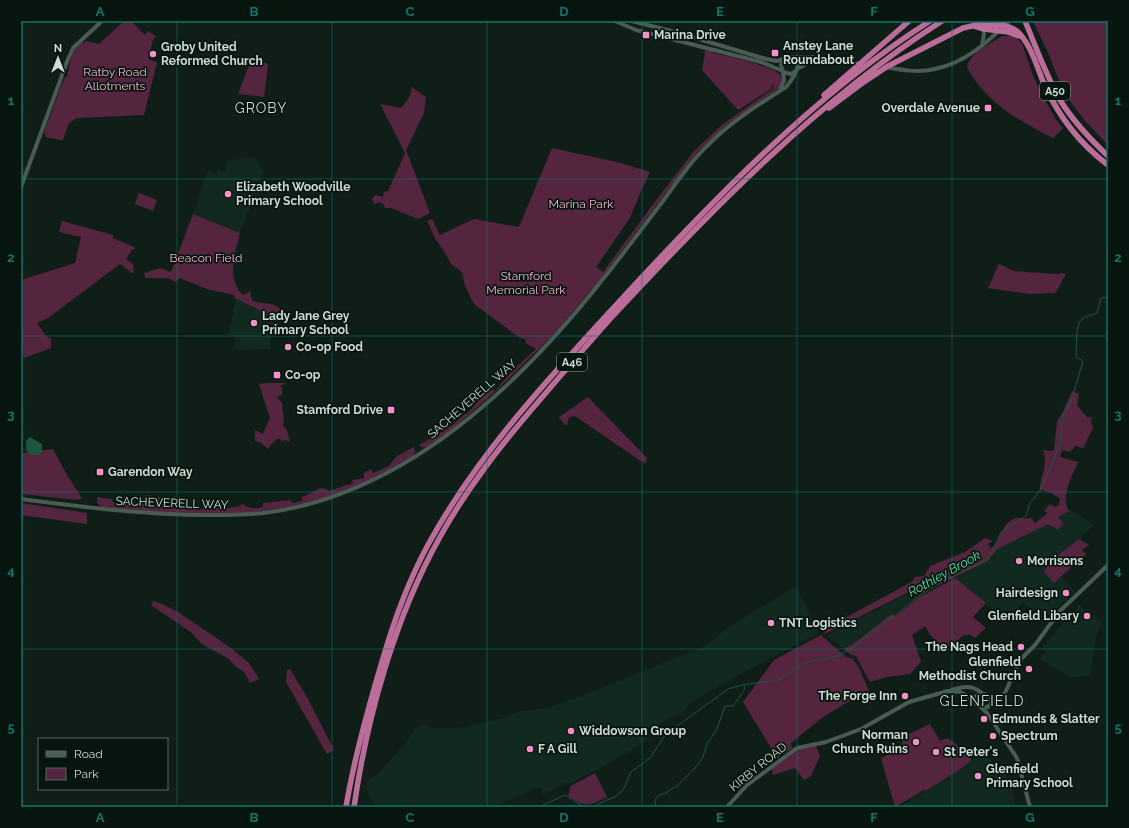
<svg xmlns="http://www.w3.org/2000/svg" width="1129" height="828" font-family="Raleway,sans-serif">
<rect width="100%" height="100%" fill="#0f1f18"/>
<!-- built -->
<path fill="#11291e" d="M255 157 264 171 240 233 193 214 208 170 217 174V169L224 172 228 160Z
M236 299 277 319V326L270 339V349L242 350 235 348 236 336 228 335Z
M1070 509 1094 525 1068 549 1055 582 1062 575 1075 592 1059 606 1047 622 1023 602 1008 622 955 578 988 561 1004 541Z
M796 586 819 633 735 677 688 704 687 709 645 732 648 740 602 767 573 782 566 783 543 794 540 787 494 807H376L370 799 366 786 369 780 379 773 404 745 417 727 424 724 432 728H458L504 718 520 711 547 708 584 695 705 646 727 628Z
M914 591 918 595 853 644 844 649 831 640 827 635Z
M1079 605 1103 622 1097 633 1090 676 1070 677 1040 659 1045 651 1041 649Z
M983 751 1009 779 1016 807H899L956 772Z"/>
<!-- green -->
<path fill="#552540" d="M124 21H131L145 35 148 31 156 36 153 40 148 59 157 62 144 115 77 118 69 123 63 140H61L46 137 44 132 61 86 68 72 71 58 75 49 82 42 84 43 86 41 99 44Z
M1033 21H1108V145L1085 121 1064 93 1049 55Z
M1002 36H1014L1022 43 1033 76 1044 98 1056 120 1063 128 1053 138C1020 122 984 101 967 67 969 54 991 43 1002 36Z
M710 50 714 53C726 56 777 67 781 76 783 80 781 84 779 88L730 122 697 152 599 281 554 334 496 391 450 431 426 447H421L419 444H421L451 426 465 414H467L490 388 495 391 512 371 536 349 526 343 525 339 520 338 474 304 465 286 462 272 451 264 446 254 435 238 427 221 432 219 440 235 474 219 519 227 552 148 621 163 650 172 642 189 630 218 596 267 603 272 660 195 695 150 723 124 773 89 774 82 771 89 738 110 702 70 705 53H703L705 51Z
M252 58 268 64 264 97 238 94Z
M412 87 426 97 424 113 406 150 430 213 418 219 391 208H385L383 204 379 202 374 204 372 199 375 195 383 197 384 192 388 191 405 153 380 104 401 108 409 98Z
M139 193 157 200 153 211 135 204Z
M193 214 240 233C236 250 229 267 236 285 238 289 239 292 243 295L248 293 250 290 252 301C261 304 275 302 281 310L280 317 277 319 235 298 234 295 207 289 180 278 175 282 168 278H145L144 273 160 268 171 272Z
M62 221 113 235V238L136 248 132 250 126 259 133 264 134 272 132 273 120 264 48 318 37 323 46 336 51 339V348L24 358 21 346V280L75 263 81 237 59 232Z
M999 264 1014 271 1056 274 1064 273 1066 275C1061 280 1060 287 1055 293L1030 294 988 288Z
M269 383H287L280 386 282 388V395L278 396V399L282 402C282 410 285 419 283 425L287 431 290 442 286 440 282 441 279 438 271 444 268 449 260 442 255 441V430L263 434 270 418 259 384Z
M1072 391 1079 394 1077 405 1087 417 1092 418 1091 423 1093 428 1083 448 1075 446 1070 452 1062 450 1060 457 1078 462C1072 477 1060 497 1069 511L1058 517 1063 523 1058 530 1048 524 999 548 986 562 920 594 915 589 825 634 823 630 913 581 915 577 924 576 930 566 965 552 985 538 993 541 988 544 990 548 995 546C1001 537 1004 518 1019 518 1024 518 1026 519 1031 518L1035 523 1048 513 1044 511 1050 504 1055 507 1059 505 1060 499 1053 494 1040 489C1040 475 1049 466 1043 450L1051 451 1054 450 1057 421 1062 414Z
M588 397 647 458 645 464 575 416 569 417 567 425 564 424 559 417Z
M414 447 415 452 413 456C398 464 383 473 367 481 346 491 321 499 298 505 234 520 166 513 101 507L97 502V497L112 499 113 502 132 504 142 502 145 495 160 497 162 501V507L203 509V507L209 508V506L223 509 241 506 240 505 243 504C249 509 255 509 263 507V503H264L291 500 292 503 302 501V497C308 494 314 492 320 488L326 489 329 491 353 483 352 480 364 478V473L371 469 373 473 389 466 397 456Z
M53 449 68 477 82 498 78 500 21 494V453Z
M21 503 87 513V524L21 515Z
M1079 539 1089 545 1082 550 1086 554 1054 583 1044 572 1049 562Z
M955 578 986 603 973 617 986 628 975 638 970 635H964L960 638 956 644 947 652 930 635 925 626 912 635 921 662 910 674 887 677 870 682 856 656 850 654 844 649 853 644 892 614 895 616 918 598Z
M153 601 162 604 178 612 231 648 249 663 259 679 250 683 244 672 235 666 229 659 202 644 192 633 151 605Z
M821 635 846 657 853 659 859 668 869 691 861 694 823 717 790 744 793 748 777 758 743 702 774 660Z
M290 669 308 699 334 750 327 754 286 682 287 670Z
M930 724 940 741 947 738C957 744 964 752 972 760L956 772 925 791 924 790 895 807 881 758 901 748 903 737Z
M816 746 820 756 811 776 804 780 795 768 773 775 772 768 796 750Z
M595 773 607 797C588 806 587 808 568 796L571 786Z"/>
<!-- water -->
<path fill="#1a573e" d="M30 437 42 444V452L39 455H31L26 450V441Z"/>
<g fill="none" stroke-linecap="round" stroke-linejoin="round">
<!-- stream -->
<path stroke="#1a573e" stroke-width="1" d="M539 807 565 795 584 807
M595 807 598 804 607 800 615 797 623 790 631 772 650 758 666 734 728 689 742 685 778 680 808 662 837 656 851 649 916 598 942 581 988 560 1001 532 1026 516 1030 503 1041 489 1060 445 1063 415 1070 405 1083 361 1076 357C1077 347 1075 324 1082 319 1086 316 1093 315 1097 313L1101 298 1108 297
M656 807 655 800 659 795 666 793 671 789 677 786 695 768 703 757 707 744 717 729 725 706H733L745 689 744 686"/>
<!-- tertiary -->
<path stroke="#495b52" stroke-width="4" d="M615 21 636 30 761 62 783 71
M632 21 675 32 766 59 777 61 789 57H812L824 60 861 64
M982 45 984 34 983 28
M783 59 781 65 783 72 791 74 796 71
M885 67C901 70 919 73 935 69 965 63 988 42 1009 21
M797 69 808 63 822 60
M780 90 784 80 783 72
M21 187 68 59 73 48 102 21
M21 499C83 507 145 515 208 515 227 515 245 515 264 513 405 495 519 386 603 279 624 253 643 227 663 201 677 182 690 162 707 146 730 122 758 105 786 87 792 80 796 74 798 65L795 59 792 57
M952 690C963 686 972 685 982 693
M980 693 984 694 991 699V705C985 709 978 708 974 701L975 697Z
M991 705 1005 693 1020 660 1035 645 1060 611 1108 565
M981 707 987 713 1017 758 1030 807
M727 807 747 785 797 748 826 742 861 729 909 702 948 691 960 692 966 695 974 701"/>
<!-- trunk -->
<path stroke="#bc6c98" stroke-width="5.5" d="M1025 21C1036 47 1046 75 1060 100 1073 121 1090 139 1108 156
M978 23C987 26 995 26 1003 21
M995 25C1004 25 1014 27 1020 34 1032 48 1037 67 1044 84 1058 115 1080 144 1108 165
M974 26 984 29 1008 32 1019 36
M824 95 909 21
M829 108 861 84 888 66 963 28 981 24
M346 807C354 759 367 712 381 665 393 623 408 581 429 543 478 454 548 379 616 305 711 202 812 96 930 21
M354 807C367 717 395 617 440 537 467 488 501 445 538 402 562 374 586 346 611 318 712 209 817 101 942 21"/>
</g>
<!-- grid -->
<path fill="none" stroke="#0f766e" stroke-width="1" stroke-opacity="0.55" d="M177 21V807M332 21V807M487 21V807M642 21V807M797 21V807M952 21V807M21 179H1108M21 336H1108M21 492H1108M21 649H1108"/>
<!-- markers -->
<g fill="#f98fc9" stroke="#06160f" stroke-width="1.5">
<rect x="642" y="31" width="8" height="8" rx="2"/>
<rect x="771" y="49" width="8" height="8" rx="2"/>
<circle cx="153" cy="54" r="4"/>
<rect x="984" y="104" width="8" height="8" rx="2"/>
<circle cx="228" cy="194" r="4"/>
<circle cx="254" cy="323" r="4"/>
<circle cx="288" cy="347" r="4"/>
<rect x="273" y="371" width="8" height="8" rx="2"/>
<rect x="387" y="406" width="8" height="8" rx="2"/>
<rect x="96" y="468" width="8" height="8" rx="2"/>
<circle cx="1019" cy="561" r="4"/>
<circle cx="1066" cy="593" r="4"/>
<circle cx="1087" cy="616" r="4"/>
<circle cx="771" cy="623" r="4"/>
<circle cx="1021" cy="647" r="4"/>
<circle cx="1029" cy="669" r="4"/>
<circle cx="905" cy="696" r="4"/>
<circle cx="984" cy="719" r="4"/>
<circle cx="571" cy="731" r="4"/>
<circle cx="993" cy="736" r="4"/>
<circle cx="916" cy="742" r="4"/>
<circle cx="530" cy="749" r="4"/>
<circle cx="936" cy="752" r="4"/>
<circle cx="978" cy="776" r="4"/>
</g>
<g text-anchor="middle" stroke-width="3.5" stroke-linejoin="round" paint-order="stroke">
<!-- shield labels -->
<g fill="#06160f" stroke="#939e98" stroke-width="1">
<rect x="1040" y="82" width="30" height="18" rx="3"/>
<rect x="557" y="353" width="30" height="18" rx="3"/>
</g>
<g font-size="11" font-weight="bold" fill="#cfd9d3">
<text x="1055" y="95">A50</text>
<text x="572" y="366">A46</text>
</g>
<!-- poi labels -->
<g font-size="12" font-weight="bold" fill="#cfd9d3" stroke="#06160f" text-anchor="start">
<text x="654" y="39">Marina Drive</text>
<text x="783" y="50">Anstey Lane<tspan x="783" dy="14">Roundabout</tspan></text>
<text x="161" y="51">Groby United<tspan x="161" dy="14">Reformed Church</tspan></text>
<text x="980" y="112" text-anchor="end">Overdale Avenue</text>
<text x="236" y="191">Elizabeth Woodville<tspan x="236" dy="14">Primary School</tspan></text>
<text x="262" y="320">Lady Jane Grey<tspan x="262" dy="14">Primary School</tspan></text>
<text x="296" y="351">Co-op Food</text>
<text x="285" y="379">Co-op</text>
<text x="383" y="414" text-anchor="end">Stamford Drive</text>
<text x="108" y="476">Garendon Way</text>
<text x="1027" y="565">Morrisons</text>
<text x="1058" y="597" text-anchor="end">Hairdesign</text>
<text x="1079" y="620" text-anchor="end">Glenfield Libary</text>
<text x="779" y="627">TNT Logistics</text>
<text x="1013" y="651" text-anchor="end">The Nags Head</text>
<text x="1021" y="666" text-anchor="end">Glenfield<tspan x="1021" dy="14">Methodist Church</tspan></text>
<text x="897" y="700" text-anchor="end">The Forge Inn</text>
<text x="992" y="723">Edmunds &amp; Slatter</text>
<text x="579" y="735">Widdowson Group</text>
<text x="908" y="739" text-anchor="end">Norman<tspan x="908" dy="14">Church Ruins</tspan></text>
<text x="1001" y="740">Spectrum</text>
<text x="538" y="753">F A Gill</text>
<text x="944" y="756">St Peter's</text>
<text x="986" y="773">Glenfield<tspan x="986" dy="14">Primary School</tspan></text>
</g>
<!-- park labels -->
<g font-size="12" fill="#f8b2d6" stroke="#06160f">
<text x="115" y="76">Ratby Road<tspan x="115" dy="14">Allotments</tspan></text>
<text x="581" y="208">Marina Park</text>
<text x="206" y="262">Beacon Field</text>
<text x="526" y="280">Stamford<tspan x="526" dy="14">Memorial Park</tspan></text>
</g>
<!-- street labels -->
<g font-size="12" fill="#cfd9d3" stroke="#06160f">
<text transform="translate(472 399) rotate(-41)" y="4">SACHEVERELL WAY</text>
<text transform="translate(172 503) rotate(2)" y="4">SACHEVERELL WAY</text>
<text transform="translate(758 767) rotate(-39)" y="4">KIRBY ROAD</text>
</g>
<!-- water labels -->
<g font-size="13" font-style="italic" fill="#49e2a6" stroke="#06160f">
<text transform="translate(944 573) rotate(-29)" y="5">Rothley Brook</text>
</g>
<!-- quarter labels -->
<g font-size="14" letter-spacing="1" fill="#cfd9d3" stroke="#06160f">
<text x="261" y="113">GROBY</text>
<text x="982" y="706">GLENFIELD</text>
</g>
</g>
<!-- border -->
<rect width="1129" height="828" fill="none" stroke="#06160f" stroke-width="44"/>
<!-- legend -->
<rect x="38" y="738" width="130" height="52" fill="#06160f" stroke="#56645d"/>
<rect x="46" y="751" width="20" height="6" fill="#495b52" stroke="#56645d"/>
<text x="74" y="758" font-size="12" fill="#cfd9d3">Road</text>
<rect x="46" y="768" width="20" height="12" fill="#552540" stroke="#56645d"/>
<text x="74" y="778" font-size="12" fill="#cfd9d3">Park</text>
<!-- north arrow -->
<g transform="translate(58 58)" stroke="#06160f" stroke-width="3" paint-order="stroke">
<path d="M0-3L7 15L0 10L-7 15Z" fill="#cfd9d3"/>
<text y="-6" font-size="11" font-weight="bold" text-anchor="middle" fill="#cfd9d3">N</text>
</g>
<rect x="22" y="22" width="1085" height="784" fill="none" stroke="#0f766e" stroke-width="1.5"/>
<g font-size="13" text-anchor="middle" font-weight="bold" fill="#0f766e">
<text x="100" y="16">A</text>
<text x="254" y="16">B</text>
<text x="410" y="16">C</text>
<text x="564" y="16">D</text>
<text x="720" y="16">E</text>
<text x="874" y="16">F</text>
<text x="1030" y="16">G</text>
<text x="11" y="105">1</text>
<text x="1118" y="105">1</text>
<text x="11" y="262">2</text>
<text x="1118" y="262">2</text>
<text x="11" y="419">3</text>
<text x="1118" y="419">3</text>
<text x="11" y="575">4</text>
<text x="1118" y="575">4</text>
<text x="11" y="732">5</text>
<text x="1118" y="732">5</text>
<text x="100" y="822">A</text>
<text x="254" y="822">B</text>
<text x="410" y="822">C</text>
<text x="564" y="822">D</text>
<text x="720" y="822">E</text>
<text x="874" y="822">F</text>
<text x="1030" y="822">G</text>
</g>
</svg>
